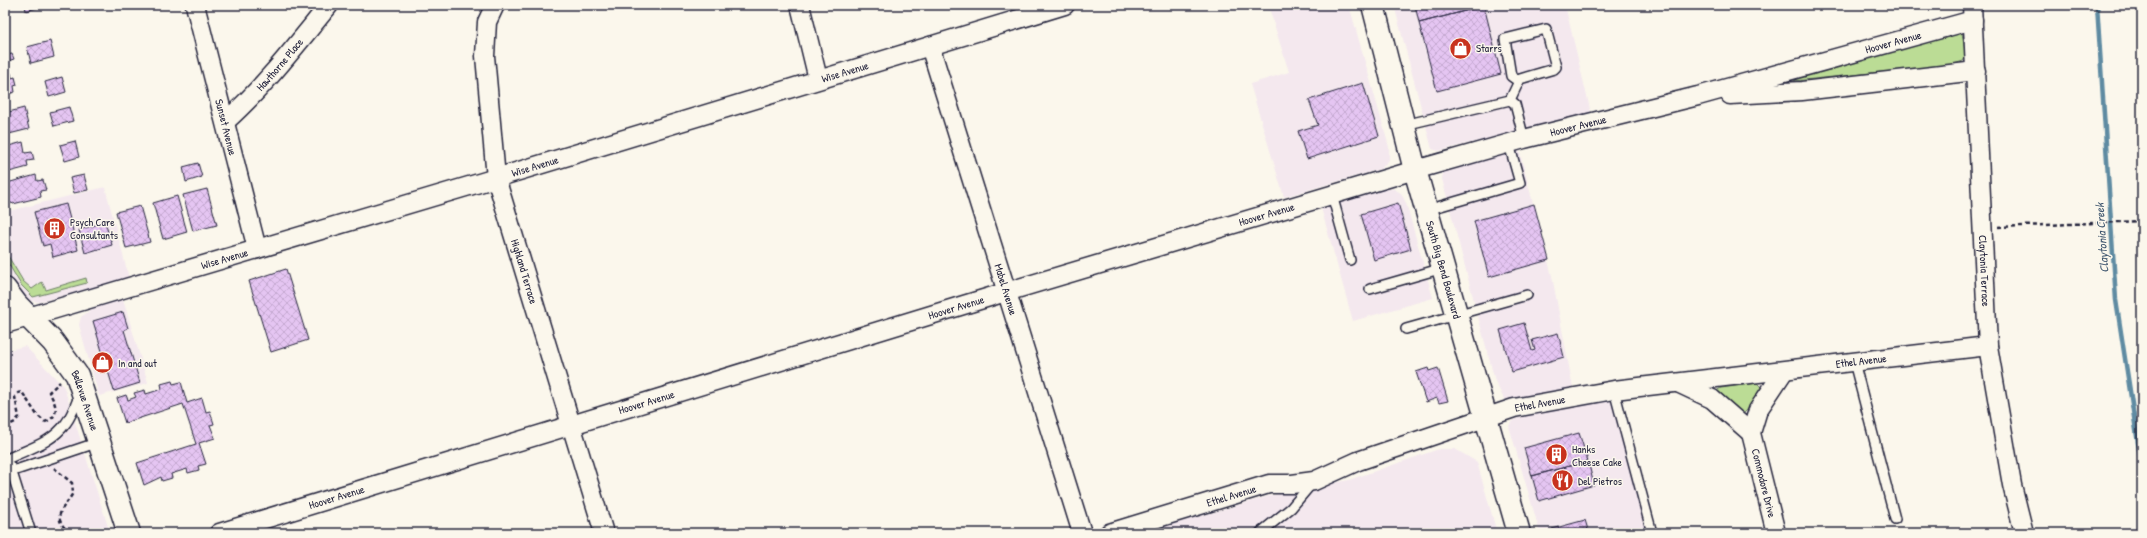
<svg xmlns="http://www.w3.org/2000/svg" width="2147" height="538" font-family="'Patrick Hand',sans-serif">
<defs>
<pattern id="building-cross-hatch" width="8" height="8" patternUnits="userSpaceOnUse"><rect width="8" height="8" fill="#e5c5f2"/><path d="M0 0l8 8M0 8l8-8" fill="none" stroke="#c4a9d0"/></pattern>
</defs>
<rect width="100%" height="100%" fill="#fbf7ec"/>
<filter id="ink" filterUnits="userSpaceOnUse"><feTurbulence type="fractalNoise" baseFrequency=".025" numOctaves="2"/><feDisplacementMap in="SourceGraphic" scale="8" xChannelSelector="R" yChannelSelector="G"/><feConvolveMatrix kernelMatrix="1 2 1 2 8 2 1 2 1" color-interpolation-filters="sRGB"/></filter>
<g filter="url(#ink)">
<!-- built -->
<path fill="#f4e8ee" d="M1268 5H1349L1389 147V160L1381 169 1284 197 1250 84 1289 72Z
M1394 5H1497L1498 9 1514 5H1565L1591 113 1439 151 1432 149Z
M1519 149 1552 276 1573 388 1511 401 1504 399 1495 381 1442 179 1443 172 1450 168Z
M105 187 129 278 40 302 31 301 24 296 5 268V212Z
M1386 188 1394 189 1401 193 1406 203 1433 298 1353 321 1321 208Z
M123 299 148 383 99 396 79 325 81 317 93 308Z
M25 346 64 387 110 533H5V351Z
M1622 398 1657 533H1540L1509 426 1512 421 1518 418 1593 401Z
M1439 449H1455L1477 462 1497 533H1143L1269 496 1349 480Z"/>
<!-- green -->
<path fill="#bbdc95" stroke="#6e7f68" d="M1962 33 1966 57 1963 61 1951 65 1794 81 1795 77Z
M8 256 23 281 32 289 42 282 46 290 86 278 87 283 33 297 21 285 5 258Z
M1757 383 1761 387 1747 410 1743 414 1716 391 1721 388Z"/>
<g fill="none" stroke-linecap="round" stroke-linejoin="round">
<!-- stream -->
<path stroke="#5e8ba2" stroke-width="4.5" d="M2097 5 2116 300 2142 469"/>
</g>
<!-- building -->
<path fill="url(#building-cross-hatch)" stroke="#22223b" d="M25 5H40L41 7 26 11Z
M1415 5H1488L1419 23Z
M1484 6 1501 74 1437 91 1419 23Z
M50 41 54 57 31 63 27 47Z
M5 51 6 55 12 54 14 59 8 61 9 66 5 67Z
M11 73 12 78 15 77 17 85 14 86 15 92 5 95V75Z
M62 77 66 92 49 97 45 82Z
M1363 83 1379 136 1307 159 1298 131 1318 125 1309 100Z
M69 107 73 121 54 126 50 112Z
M24 108 29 129 5 135V113Z
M75 141 79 157 65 161 60 145Z
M23 142 25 153 32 152 34 160 27 161 28 167 5 173V147Z
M198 163 202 177 186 182 183 167Z
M36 175 37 181 43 180 46 190 40 191 41 197 13 204 12 203 7 204 5 194V185L7 183Z
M84 175 88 190 74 193 70 178Z
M207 189 217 225 193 231 183 195Z
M177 196 187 232 163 239 153 203Z
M1398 203 1411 249 1374 260 1361 214Z
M66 204 78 250 53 257 50 244 43 246 34 212Z
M1534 204 1549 260 1489 277 1474 221Z
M140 206 150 242 126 248 116 212Z
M105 222 112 245 85 253 79 230Z
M286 269 308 340 271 352 249 281Z
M123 312 128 328 124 330 140 383 114 391 93 321Z
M1524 323 1532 351 1535 350 1532 340 1558 333 1564 357 1512 372 1500 330Z
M1428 368 1429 371 1438 368 1448 401 1439 403 1437 398 1426 402 1416 372Z
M172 381 173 384 181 382 187 403 202 398 206 412 210 411 214 424 210 425 215 438 199 443 206 464 198 466 199 470 188 473 187 469 171 474 172 478 162 481 161 477 144 485 137 463 196 444 183 404 125 423 117 398 126 395 128 400 136 397 134 393 145 390 146 394 162 389 161 384Z
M1579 433 1588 461 1532 476 1524 448Z
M1588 461 1594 485 1539 501 1532 476Z
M1585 520 1589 533H1553L1552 529Z"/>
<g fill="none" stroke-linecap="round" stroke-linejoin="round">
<defs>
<path id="lane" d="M1510 100 1520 79 1554 69 1556 67 1546 29 1505 39 1511 76 1518 81
M1404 125 1510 100 1515 104 1524 139
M1332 195 1350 260
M1427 210 1520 183 1509 144
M1370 289 1443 268
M1406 329 1527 295
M1854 362 1895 519
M1614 390 1652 533
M5 460C27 449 51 444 66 423 72 415 76 404 80 394
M10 466 31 533
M13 471 99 442
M1260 533 1291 508 1313 482"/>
<g id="street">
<path id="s1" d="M195 5 257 249"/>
<path id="s2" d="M495 5 487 22 485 56 496 178 604 533"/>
<path d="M800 5 818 79"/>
<path id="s3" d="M1972 5 1988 346 2012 485 2024 533"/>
<path id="s4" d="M930 46 1082 533"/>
<path d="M1730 95 1802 91 1976 71"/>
<path id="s5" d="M226 121C264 87 297 44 329 5"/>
<path id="s6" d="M5 324 496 178 1065 5"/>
<path d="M1678 383 1712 399 1751 433"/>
<path id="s7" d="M219 533 1006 292 1415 170 1524 139 1698 96 1973 20"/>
<path id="s8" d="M1109 533 1269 484H1292L1314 481 1358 461 1514 408 1614 390 1988 346"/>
<path d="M1776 533 1751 433 1758 410 1784 371"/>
</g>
<g id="secondary">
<path id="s9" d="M1373 5 1415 170 1519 533"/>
<path id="s10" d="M5 289 17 305 53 342 77 375 129 533"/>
</g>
</defs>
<!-- lane casing -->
<use href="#lane" stroke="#22223b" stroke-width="12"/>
<!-- street casing -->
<use href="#street" stroke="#22223b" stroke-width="21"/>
<!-- secondary casing -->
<use href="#secondary" stroke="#22223b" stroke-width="25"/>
<!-- path -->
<path stroke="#22223b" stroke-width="2.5" stroke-dasharray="4 3" stroke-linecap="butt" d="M1998 227 2142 221
M45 422C61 416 56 404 49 392L60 382
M5 427 15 422 19 417 15 397 18 393 22 392 37 415 45 422
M54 468 72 483 73 493C63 510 50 516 70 533"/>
<!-- lane -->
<use href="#lane" stroke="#fbf7ec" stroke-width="9"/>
<!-- street -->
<use href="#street" stroke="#fbf7ec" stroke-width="18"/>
<!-- secondary -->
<use href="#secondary" stroke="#fbf7ec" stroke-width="22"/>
</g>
</g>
<!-- icons -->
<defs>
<symbol id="shop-disc" viewBox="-11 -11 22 22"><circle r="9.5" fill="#c8321e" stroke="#fbf7ec"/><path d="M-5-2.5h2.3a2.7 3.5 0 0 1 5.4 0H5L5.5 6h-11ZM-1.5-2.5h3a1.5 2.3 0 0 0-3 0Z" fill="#fff"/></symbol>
<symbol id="building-disc" viewBox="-11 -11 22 22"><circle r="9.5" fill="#c8321e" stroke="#fbf7ec"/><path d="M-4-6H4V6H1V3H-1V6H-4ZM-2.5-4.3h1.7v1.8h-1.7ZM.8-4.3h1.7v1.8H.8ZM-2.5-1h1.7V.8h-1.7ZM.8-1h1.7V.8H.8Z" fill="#fff"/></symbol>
<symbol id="restaurant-disc" viewBox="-11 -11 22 22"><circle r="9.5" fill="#c8321e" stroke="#fbf7ec"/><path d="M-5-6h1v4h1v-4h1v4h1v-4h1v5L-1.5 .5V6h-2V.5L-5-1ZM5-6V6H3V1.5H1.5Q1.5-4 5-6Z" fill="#fff"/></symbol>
</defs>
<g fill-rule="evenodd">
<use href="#shop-disc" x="1448" y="36" width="25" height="25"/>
<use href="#building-disc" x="42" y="216" width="25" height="25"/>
<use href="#shop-disc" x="90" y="350" width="25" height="25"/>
<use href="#building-disc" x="1544" y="442" width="25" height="25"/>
<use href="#restaurant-disc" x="1550" y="468" width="25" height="25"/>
</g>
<g text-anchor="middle" stroke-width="3" stroke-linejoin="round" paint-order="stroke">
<!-- street labels -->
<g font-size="11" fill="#22223b" stroke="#fbf7ec">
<text dy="4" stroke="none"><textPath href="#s7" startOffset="1745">Hoover Avenue</textPath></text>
<text dy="4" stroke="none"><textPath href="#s5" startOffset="78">Hawthorne Place</textPath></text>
<text dy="4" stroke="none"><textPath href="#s6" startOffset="877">Wise Avenue</textPath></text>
<text dy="4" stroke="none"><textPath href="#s7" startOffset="1419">Hoover Avenue</textPath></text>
<text dy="4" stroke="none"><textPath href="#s1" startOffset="126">Sunset Avenue</textPath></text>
<text dy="4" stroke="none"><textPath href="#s6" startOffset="553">Wise Avenue</textPath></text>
<text dy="4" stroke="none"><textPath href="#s7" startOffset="1095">Hoover Avenue</textPath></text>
<text dy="4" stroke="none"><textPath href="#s6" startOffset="229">Wise Avenue</textPath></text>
<text dy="4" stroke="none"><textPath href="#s9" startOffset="274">South Big Bend Boulevard</textPath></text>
<text dy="4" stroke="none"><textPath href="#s3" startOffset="266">Claytonia Terrace</textPath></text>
<text dy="4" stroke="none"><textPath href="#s2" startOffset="273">Highland Terrace</textPath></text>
<text dy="4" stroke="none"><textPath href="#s4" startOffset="255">Mabel Avenue</textPath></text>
<text dy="4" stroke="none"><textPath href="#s7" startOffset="771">Hoover Avenue</textPath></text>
<text dy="4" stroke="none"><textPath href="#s8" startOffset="776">Ethel Avenue</textPath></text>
<text dy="4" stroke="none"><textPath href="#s10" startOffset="139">Bellevue Avenue</textPath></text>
<text dy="4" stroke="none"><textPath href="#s7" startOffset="447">Hoover Avenue</textPath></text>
<text dy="4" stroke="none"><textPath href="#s8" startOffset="452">Ethel Avenue</textPath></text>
<text transform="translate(1764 483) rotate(76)" y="4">Commodore Drive</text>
<text dy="4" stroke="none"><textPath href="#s8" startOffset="128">Ethel Avenue</textPath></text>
<text dy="4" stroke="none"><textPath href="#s7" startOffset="123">Hoover Avenue</textPath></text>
</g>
<!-- poi labels -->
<g font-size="11" fill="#22223b" stroke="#fbf7ec" text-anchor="start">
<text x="1476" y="52">Starrs</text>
<text x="70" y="226">Psych Care<tspan x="70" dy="13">Consultants</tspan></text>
<text x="118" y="367">In and out</text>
<text x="1572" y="453">Hanks<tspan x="1572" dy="13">Cheese Cake</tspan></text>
<text x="1578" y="485">Del Pietros</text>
</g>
<!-- water labels -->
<g font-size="12" font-style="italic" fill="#40576f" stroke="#fbf7ec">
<text transform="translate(2102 238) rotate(-94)" y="4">Claytonia Creek</text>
</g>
</g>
<!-- margin -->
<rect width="2147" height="538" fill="none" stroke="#fbf7ec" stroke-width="20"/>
<rect x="10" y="10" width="2127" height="518" fill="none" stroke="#22223b" stroke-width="1.5" filter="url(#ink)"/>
</svg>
